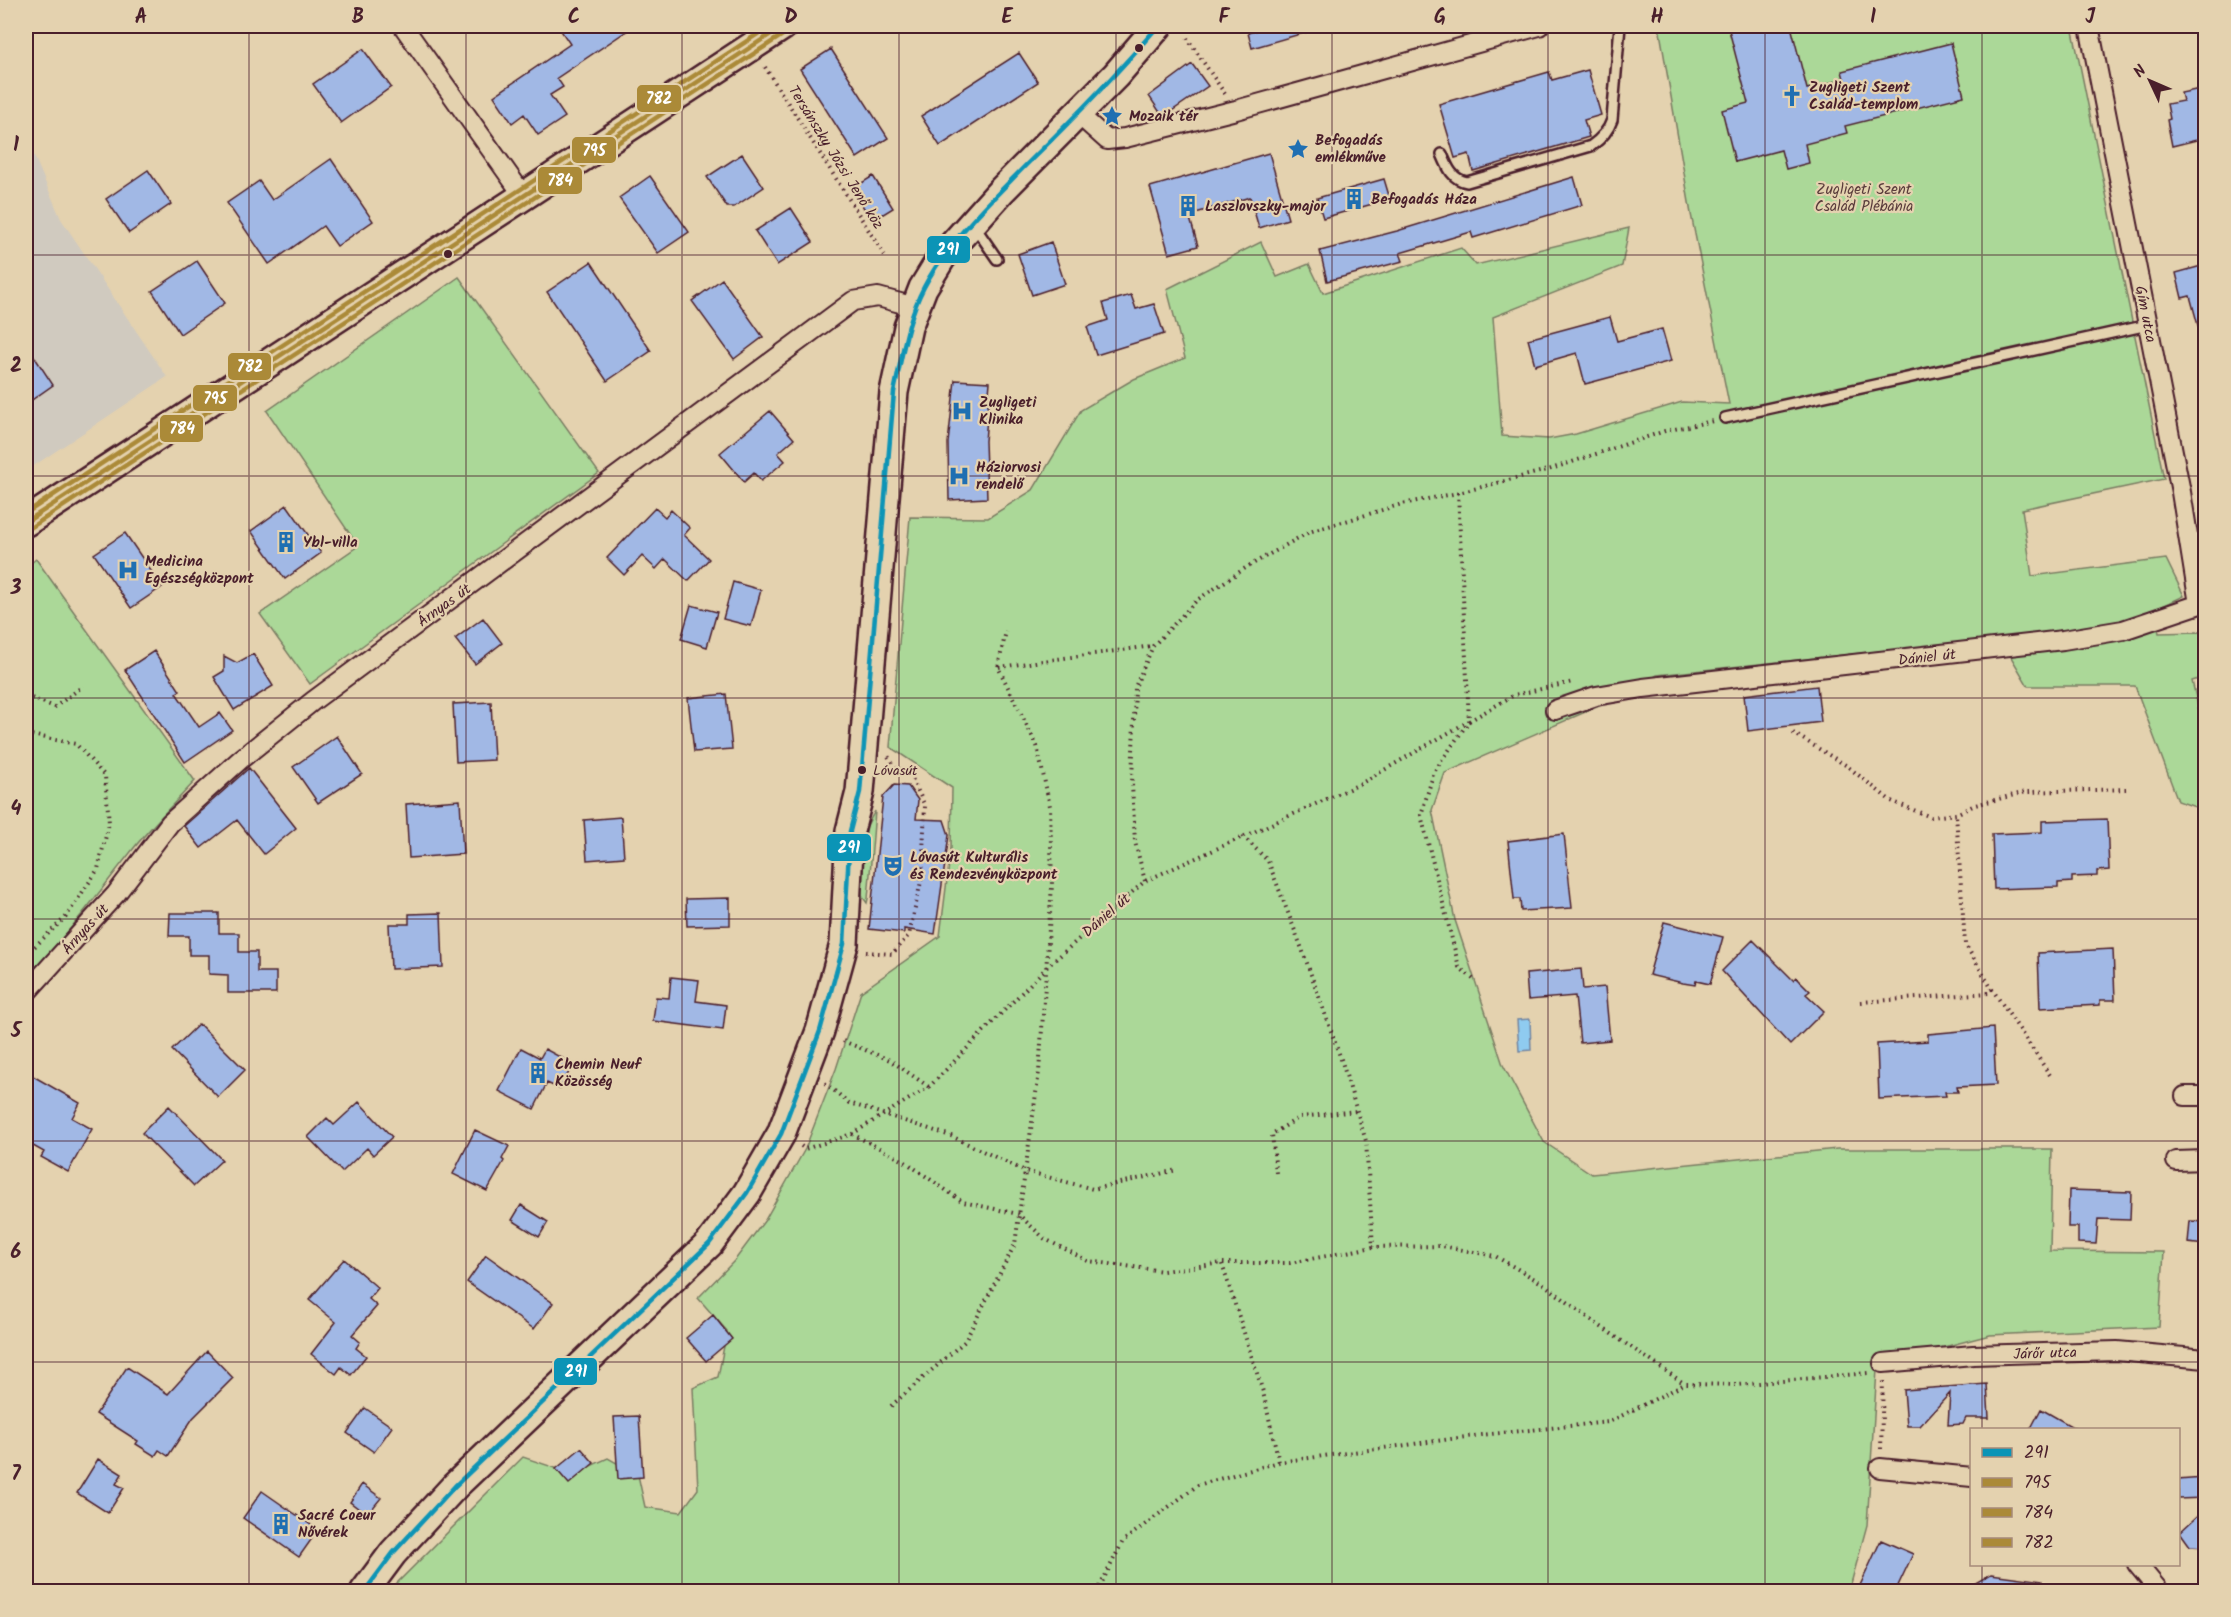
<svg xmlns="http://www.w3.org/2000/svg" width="2231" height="1617" font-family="Kalam,sans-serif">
<rect width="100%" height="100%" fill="#e4d2af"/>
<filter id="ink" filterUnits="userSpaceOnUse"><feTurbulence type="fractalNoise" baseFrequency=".0167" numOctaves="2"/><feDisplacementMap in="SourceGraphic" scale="12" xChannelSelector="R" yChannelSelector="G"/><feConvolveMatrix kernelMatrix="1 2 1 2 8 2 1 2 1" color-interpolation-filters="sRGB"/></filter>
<g filter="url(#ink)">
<!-- built -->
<path fill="#d0cabf" d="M26 137 61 219 167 377 26 471Z"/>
<!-- green -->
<path fill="#abd898" stroke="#7a7c62" stroke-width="1.5" d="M1659 26H2072L2164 479 2022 509 2032 576 2166 559 2184 596 2154 610 2159 633 2200 632 2205 647V677L2192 681C2204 730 2211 758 2198 808L2178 801 2135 686H2028L2000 638 1657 675 1629 693 1445 773 1432 810 1455 920 1503 1065 1544 1142 1592 1174 1837 1149H2052L2050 1251 2164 1252 2159 1327 1990 1335 1909 1356 1878 1354 1867 1525 1849 1591 388 1592 523 1457 573 1474 608 1458 638 1475 645 1507 681 1512 698 1489 693 1388 718 1377 727 1331 698 1298 735 1260 765 1220 805 1149 836 1069 861 992 940 936 951 848 952 788 890 747 910 517 988 518 1033 490 1081 410 1134 379 1185 358 1167 289 1261 242 1277 277 1309 264 1323 293 1461 248 1476 265 1629 228 1622 266 1493 317 1502 436 1549 439 1576 434 1682 402 1729 404 1691 214Z
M459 277 599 473 310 684 260 614 358 546 267 411Z
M36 559 195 781C173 805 149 828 130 853 96 896 65 939 26 977V567Z
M875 811 868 899 867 903 862 896 861 887 866 827Z"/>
<!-- water -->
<path fill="#8fcbf0" stroke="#7386a1" stroke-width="1.5" d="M1530 1019 1531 1050 1519 1051 1517 1020Z"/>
<!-- building -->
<path fill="#a1b8e5" stroke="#4a1f2b" stroke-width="1.5" d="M558 26H634L557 78 563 87 550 95 565 117 538 135 524 114 512 123 494 96 570 44Z
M1260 26H1313L1314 30 1252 48 1248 33 1261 29Z
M1747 26H1791L1807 89 1844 79 1842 71 1951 43 1964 96 1845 126 1847 133 1805 144 1809 163 1786 169 1781 150 1735 162 1722 110 1748 103 1729 30Z
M363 49 391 87 341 123 313 84Z
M831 49 888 138 857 158 800 69Z
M1019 53 1038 82 940 146 921 116Z
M1192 64 1208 86 1163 117 1149 96Z
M1588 70 1601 115 1584 120 1589 137 1473 171 1469 154 1455 158 1439 104 1549 72 1552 80Z
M2205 88V138L2172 146 2167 120 2170 119 2167 104 2183 101 2181 93Z
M1269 153 1288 219 1259 228 1250 197 1189 215 1198 246 1169 254 1150 187Z
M742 154 764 187 734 207H727L707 177Z
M331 159 373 221 337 246 323 226 269 264 227 203 259 181 272 200Z
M148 170 171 204 129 233 106 199Z
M650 176 689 232 658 253 619 198Z
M873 176 893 208 872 221 852 189Z
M1574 177 1582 205 1473 238 1471 232 1400 253 1403 261 1327 281 1320 251 1397 231Z
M1384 179 1390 199 1323 218 1317 198Z
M791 208 813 242 777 265 755 231Z
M1051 242 1065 284 1032 295 1018 254Z
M197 261 225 303 180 334 152 291Z
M591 262 651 351 607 381 547 292Z
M2205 265V332L2200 333 2190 296 2182 298 2176 273Z
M722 279 763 337 734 359 692 301Z
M1131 295 1136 309 1154 304 1164 334 1096 355 1087 327 1108 320 1103 303Z
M1610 317 1617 341 1662 329 1671 361 1585 384 1577 353 1535 365 1528 339Z
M26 344 53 385 26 404Z
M955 380 990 382 985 441 987 498 949 500 948 443Z
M770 411 794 439 778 453 785 461 761 481 754 473 744 482 720 453Z
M287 505 321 553 285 579 251 531Z
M655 508 665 517 671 510 690 528 684 535 709 559 688 581 665 559 656 569 642 556 624 575 607 558Z
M125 533 162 587 131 608 94 554Z
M733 582 761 590 751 626 723 619Z
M691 605 717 612 707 647 681 639Z
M483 618 502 643 475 664 455 639Z
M154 651 180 691 176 693 199 727 220 713 232 730 185 762 125 670Z
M253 654 273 686 234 710 214 677 224 671V656L237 663Z
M1817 686 1821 722 1748 731 1744 695Z
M726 694 732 749 694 752 688 698Z
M491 702 494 760 456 762 453 704Z
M337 736 362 774 318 803 293 767Z
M249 768 296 828 264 854 237 820 201 848 184 826Z
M894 785 908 786 918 800 916 819 944 820 949 835 935 934 904 929V933L869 929 883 797Z
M460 800 463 854 409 858 406 804Z
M621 817 624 857 587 860 584 820Z
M2107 819 2109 870 2097 871V876L2072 877V882L2058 883V887L1994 889 1992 834 2042 832V821Z
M1564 834 1572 908 1521 911 1520 899H1514L1508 841Z
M730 898V925L687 926 686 899Z
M170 913H219V933H239V952H257V972H276V993H228V975L209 974V955H189V936H169Z
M441 913 443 967 391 969 389 924H409V914Z
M1664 922 1723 937 1710 984 1696 981 1695 985 1683 983 1649 975Z
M1753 940 1793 980 1796 977 1810 991 1806 994 1824 1011 1790 1045 1722 971Z
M2113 949 2115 1000H2100V1005L2040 1008 2038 953Z
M1581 969 1583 989 1605 987 1610 1040 1580 1043 1575 996 1528 1000 1526 974Z
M671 977 699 980 696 1001 726 1005 723 1030 653 1021 656 997 669 998Z
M199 1024 245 1070 218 1097 172 1050Z
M1993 1028 1996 1085 1957 1087 1958 1092H1945L1946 1096 1879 1099 1877 1044 1928 1041V1034Z
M521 1048 540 1058 545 1049 573 1064 560 1089 547 1083 534 1109 499 1091Z
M26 1072 80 1103 72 1118 92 1129 68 1172 41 1157 44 1152 26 1142Z
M359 1102 392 1137 373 1155 367 1148 342 1172 308 1137 327 1118 334 1125Z
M169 1106 222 1160 194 1186 142 1133Z
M475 1130 509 1146 502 1159 504 1161 487 1191 453 1174Z
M2069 1190 2131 1192 2130 1220 2098 1219 2096 1244 2078 1243V1227H2068Z
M521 1205 548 1222 539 1237 512 1220Z
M2190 1221 2205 1222V1245L2188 1243Z
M486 1255 553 1303 534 1329 467 1282Z
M344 1259 378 1288 369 1299 377 1306 352 1335 360 1342 356 1348 366 1356 351 1375 341 1367 336 1374 311 1354 336 1322 309 1300Z
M713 1315 732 1339 706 1361 686 1338Z
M207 1351 233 1378 193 1418 168 1456 159 1450 155 1456 136 1444 138 1441 96 1414 127 1367 168 1394Z
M1987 1384 1989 1418H1966L1963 1424 1948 1425 1950 1393 1920 1426H1907L1904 1390Z
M365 1408 392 1427 374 1452 347 1433Z
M2041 1409 2078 1430H2030Z
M639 1416 643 1477 618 1479 614 1417Z
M581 1448 594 1463 569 1484 556 1469Z
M98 1459 122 1474 116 1484 124 1488 108 1513 77 1493Z
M2203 1478 2204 1498 2178 1499V1480Z
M362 1484 381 1498 367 1515 350 1502Z
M262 1491 318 1530 299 1557 243 1518Z
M2205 1509V1547L2190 1546 2180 1532Z
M1881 1540 1913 1554 1895 1592H1857Z
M1991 1574 2042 1581 2041 1592H1960Z"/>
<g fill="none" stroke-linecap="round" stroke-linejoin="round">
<defs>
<path id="lane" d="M1442 154C1447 166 1452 180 1467 182L1591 146C1601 139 1608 132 1612 120L1620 26
M973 224 997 259
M1725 418 2148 325"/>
<path id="street" d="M403 26 523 195
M2089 26 2181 492 2199 604
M1077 113 1107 140 1125 138 1236 110 1539 26
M1555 710 1596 696 1643 688 2063 640 2123 630 2206 602
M26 993 116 894 170 823 241 759 313 701 853 301 878 297 915 307
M2185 1096H2206
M2176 1161 2206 1160
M1883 1363 1973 1355 2117 1351 2206 1359
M1880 1468 1972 1477
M2137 1564 2160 1592"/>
<path id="secondary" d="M26 522 783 26
M364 1592 393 1553 455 1486 709 1244 747 1193 781 1134 820 1031 844 944 850 831 860 792 894 392 908 327 923 288 942 257 1001 191 1116 75 1158 26"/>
</defs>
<!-- lane casing -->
<use href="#lane" stroke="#4a1f2b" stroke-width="14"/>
<!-- street casing -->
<use href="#street" stroke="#4a1f2b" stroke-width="22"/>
<!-- secondary casing -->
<use href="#secondary" stroke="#4a1f2b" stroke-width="32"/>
<!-- path -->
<path stroke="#4a1f2b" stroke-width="4" stroke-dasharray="1.5 4.5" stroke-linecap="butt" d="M1187 38 1225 94
M765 67 887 259
M26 600 28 598
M999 667 1152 646
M26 696 55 707 83 686
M1793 733 1847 766 1891 801 1931 817 1956 814 1975 805 2026 792 2128 789
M26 734 76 744 105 776 109 823 98 869 66 917 32 949 26 950
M1243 836 1268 861 1302 949 1342 1062 1366 1141 1373 1247
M1145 881 1135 842 1132 784 1135 687 1153 646 1197 600 1247 567 1309 532 1402 504 1458 493
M866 952 892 954 909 935 922 877 925 806 909 772 895 768 888 756
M1473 979 1459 967 1421 815 1434 772 1469 721 1514 695 1573 682
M1992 989 2052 1078
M1861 1002 1989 993 1992 989 1965 944 1956 814
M843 1041 890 1060 929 1087
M825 1083 849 1103 951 1136 1025 1171 1093 1189 1177 1170
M852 1134 904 1161 963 1202 1018 1214 1045 1239 1088 1261 1163 1271 1222 1263H1290L1373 1247 1442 1246 1495 1256 1545 1285 1594 1322 1685 1384
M801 1146 805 1149 852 1134 929 1087 1048 966 1145 881 1360 784 1469 721 1458 493 1551 469 1665 431 1713 421
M1276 1173 1272 1134 1300 1117 1357 1111
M1222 1264 1263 1392 1279 1462
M891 1406 965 1341 1015 1244 1039 1072 1052 885 1050 806 1037 746 998 667 1006 631
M1881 1449 1883 1381
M1097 1592 1123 1541 1198 1485 1279 1462 1481 1435 1609 1422 1685 1384 1738 1385 1868 1373"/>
<!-- lane -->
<use href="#lane" stroke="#e4d2af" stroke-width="9"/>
<!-- street -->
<use href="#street" stroke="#e4d2af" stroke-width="18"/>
<!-- secondary -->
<use href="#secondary" stroke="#e4d2af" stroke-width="27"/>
<defs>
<path id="bus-1" d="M364 1592 393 1553 455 1486 709 1244 747 1193 781 1134 820 1031 844 944 850 831 860 792 894 392C902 357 907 319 924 287 948 241 990 202 1026 165 1072 120 1116 75 1158 26"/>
<path id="bus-2" d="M26 522 783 26"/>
<path id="bus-3" d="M30 528 787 32"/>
<path id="bus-4" d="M26 513 770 26"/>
</defs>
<!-- bus-1 casing -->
<use href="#bus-1" stroke="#e4d2af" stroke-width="9"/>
<!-- bus-2 casing -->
<use href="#bus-2" stroke="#e4d2af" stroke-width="9"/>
<!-- bus-3 casing -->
<use href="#bus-3" stroke="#e4d2af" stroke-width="9"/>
<!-- bus-4 casing -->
<use href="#bus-4" stroke="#e4d2af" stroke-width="9"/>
<!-- bus-1 -->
<use href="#bus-1" stroke="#0b94b6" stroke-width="4.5"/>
<!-- bus-2 -->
<use href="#bus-2" stroke="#ab8a38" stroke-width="4.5"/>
<!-- bus-3 -->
<use href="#bus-3" stroke="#ab8a38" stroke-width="4.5"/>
<!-- bus-4 -->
<use href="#bus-4" stroke="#ab8a38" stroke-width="4.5"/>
</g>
</g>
<!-- grid -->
<path fill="none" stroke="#4a1f2b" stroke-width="1.5" stroke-opacity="0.55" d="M249 26V1592M466 26V1592M682 26V1592M899 26V1592M1116 26V1592M1332 26V1592M1548 26V1592M1765 26V1592M1982 26V1430M26 255H2206M26 476H2206M26 698H2206M26 919H2206M26 1141H2206M26 1362H2206M1982 1564V1592"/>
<!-- icons -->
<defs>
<symbol id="church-bare" viewBox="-9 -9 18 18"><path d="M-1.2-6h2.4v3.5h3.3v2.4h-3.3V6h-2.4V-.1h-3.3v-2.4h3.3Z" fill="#1f6fb2" stroke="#e4d2af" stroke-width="2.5" paint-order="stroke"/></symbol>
<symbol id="sight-bare" viewBox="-9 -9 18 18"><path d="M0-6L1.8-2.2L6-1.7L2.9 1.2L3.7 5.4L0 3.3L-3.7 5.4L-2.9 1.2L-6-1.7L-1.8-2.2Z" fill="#1f6fb2" stroke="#e4d2af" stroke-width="2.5" paint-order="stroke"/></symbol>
<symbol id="building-bare" viewBox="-9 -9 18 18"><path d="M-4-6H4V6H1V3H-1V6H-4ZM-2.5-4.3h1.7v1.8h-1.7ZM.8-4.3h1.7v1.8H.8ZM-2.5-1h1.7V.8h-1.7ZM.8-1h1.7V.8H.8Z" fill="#1f6fb2" stroke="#e4d2af" stroke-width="2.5" paint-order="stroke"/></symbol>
<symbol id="hospital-bare" viewBox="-9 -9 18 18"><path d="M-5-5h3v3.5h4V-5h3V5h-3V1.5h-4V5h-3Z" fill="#1f6fb2" stroke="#e4d2af" stroke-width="2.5" paint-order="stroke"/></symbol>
<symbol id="theatre-bare" viewBox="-9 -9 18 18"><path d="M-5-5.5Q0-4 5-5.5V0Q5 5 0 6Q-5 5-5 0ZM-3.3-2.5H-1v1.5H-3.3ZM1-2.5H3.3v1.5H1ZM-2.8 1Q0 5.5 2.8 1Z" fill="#1f6fb2" stroke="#e4d2af" stroke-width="2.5" paint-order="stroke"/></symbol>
</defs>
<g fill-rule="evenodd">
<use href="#church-bare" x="1777" y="81" width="30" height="30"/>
<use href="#sight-bare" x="1097" y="101" width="30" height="30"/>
<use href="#sight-bare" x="1283" y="134" width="30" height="30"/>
<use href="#building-bare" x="1339" y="184" width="30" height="30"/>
<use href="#building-bare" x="1173" y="191" width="30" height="30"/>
<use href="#hospital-bare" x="947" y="396" width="30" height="30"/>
<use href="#hospital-bare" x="944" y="461" width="30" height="30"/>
<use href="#building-bare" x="271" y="527" width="30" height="30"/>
<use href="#hospital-bare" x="113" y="555" width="30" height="30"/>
<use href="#theatre-bare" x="878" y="851" width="30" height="30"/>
<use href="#building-bare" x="523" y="1058" width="30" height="30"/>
<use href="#building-bare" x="266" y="1509" width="30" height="30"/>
</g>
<!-- markers -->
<g fill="#4a1f2b" stroke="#e4d2af" stroke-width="2">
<circle cx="1139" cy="48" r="5"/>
<circle cx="448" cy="254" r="5"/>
<circle cx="862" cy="770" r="5"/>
</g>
<g text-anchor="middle" stroke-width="4.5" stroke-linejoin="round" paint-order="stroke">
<!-- bus labels -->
<g font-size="14" fill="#4a1f2b" stroke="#e4d2af" text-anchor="start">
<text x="873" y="775">Lóvasút</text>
</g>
<!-- poi labels -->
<g font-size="15" font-weight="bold" fill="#4a1f2b" stroke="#e4d2af" text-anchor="start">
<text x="1809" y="92">Zugligeti Szent<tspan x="1809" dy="17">Család-templom</tspan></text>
<text x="1129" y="121">Mozaik tér</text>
<text x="1315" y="145">Befogadás<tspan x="1315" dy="17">emlékműve</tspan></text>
<text x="1371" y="204">Befogadás Háza</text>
<text x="1205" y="211">Laszlovszky-major</text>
<text x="979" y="407">Zugligeti<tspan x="979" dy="17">Klinika</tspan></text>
<text x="976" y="472">Háziorvosi<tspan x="976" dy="17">rendelő</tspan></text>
<text x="303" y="547">Ybl-villa</text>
<text x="145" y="566">Medicina<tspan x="145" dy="17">Egészségközpont</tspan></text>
<text x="910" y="862">Lóvasút Kulturális<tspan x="910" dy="17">és Rendezvényközpont</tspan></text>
<text x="555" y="1069">Chemin Neuf<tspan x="555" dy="17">Közösség</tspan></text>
<text x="298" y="1520">Sacré Coeur<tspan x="298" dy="17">Nővérek</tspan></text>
</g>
<!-- street labels -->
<g font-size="15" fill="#4a1f2b" stroke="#e4d2af">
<text transform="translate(836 157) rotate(58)" y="5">Tersánszky Józsi Jenő köz</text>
<text transform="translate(2146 314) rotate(79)" y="5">Gím utca</text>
<text transform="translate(444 605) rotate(-36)" y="5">Árnyas út</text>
<text transform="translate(1927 657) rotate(-6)" y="5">Dániel út</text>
<text transform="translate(1106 915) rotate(-41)" y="5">Dániel út</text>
<text transform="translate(85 929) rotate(-48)" y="5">Árnyas út</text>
<text transform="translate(2045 1353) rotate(-2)" y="5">Járőr utca</text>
</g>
<!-- park labels -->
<g font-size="15" fill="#593b3b" stroke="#e4d2af">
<text x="1864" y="194">Zugligeti Szent<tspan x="1864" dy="17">Család Plébánia</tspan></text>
</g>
</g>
<g stroke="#e4d2af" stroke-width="2">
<rect x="636" y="84" width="46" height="29" rx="6" fill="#ab8a38"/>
<rect x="571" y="136" width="46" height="28" rx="6" fill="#ab8a38"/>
<rect x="537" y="166" width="46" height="29" rx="6" fill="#ab8a38"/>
<rect x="926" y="235" width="45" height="29" rx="6" fill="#0b94b6"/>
<rect x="227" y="352" width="45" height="29" rx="6" fill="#ab8a38"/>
<rect x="192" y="384" width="46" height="28" rx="6" fill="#ab8a38"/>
<rect x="159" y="414" width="45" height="29" rx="6" fill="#ab8a38"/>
<rect x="826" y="833" width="46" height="29" rx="6" fill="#0b94b6"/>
<rect x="553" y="1357" width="45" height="29" rx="6" fill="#0b94b6"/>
</g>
<g font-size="16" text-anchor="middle" font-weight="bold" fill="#fff">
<text x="659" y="104">782</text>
<text x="594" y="156">795</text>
<text x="560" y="186">784</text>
<text x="948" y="255">291</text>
<text x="250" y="372">782</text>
<text x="215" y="404">795</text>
<text x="182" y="434">784</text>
<text x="849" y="853">291</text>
<text x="576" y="1377">291</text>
</g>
<!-- margin -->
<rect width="2231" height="1617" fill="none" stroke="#e4d2af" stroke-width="66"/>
<!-- legend -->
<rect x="1970" y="1428" width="210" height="138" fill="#e4d2af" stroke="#a68a7a" stroke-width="1.5"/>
<rect x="1982" y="1448" width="30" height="9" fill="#0b94b6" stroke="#a68a7a" stroke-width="1.5"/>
<text x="2024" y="1458" font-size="18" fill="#4a1f2b">291</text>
<rect x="1982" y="1478" width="30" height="9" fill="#ab8a38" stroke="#a68a7a" stroke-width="1.5"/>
<text x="2024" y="1488" font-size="18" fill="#4a1f2b">795</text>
<rect x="1982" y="1508" width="30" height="9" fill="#ab8a38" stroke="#a68a7a" stroke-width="1.5"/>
<text x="2024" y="1518" font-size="18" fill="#4a1f2b">784</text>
<rect x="1982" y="1538" width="30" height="9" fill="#ab8a38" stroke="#a68a7a" stroke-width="1.5"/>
<text x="2024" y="1548" font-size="18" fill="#4a1f2b">782</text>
<!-- north arrow -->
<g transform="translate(2150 81) rotate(314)" stroke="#e4d2af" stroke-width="4.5" paint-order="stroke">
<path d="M0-4.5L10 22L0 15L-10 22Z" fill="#4a1f2b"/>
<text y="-9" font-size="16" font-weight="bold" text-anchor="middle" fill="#4a1f2b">N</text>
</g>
<rect x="33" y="33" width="2165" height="1551" fill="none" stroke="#4a1f2b" stroke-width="2"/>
<g font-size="20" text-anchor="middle" font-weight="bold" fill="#4a1f2b">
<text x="141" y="23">A</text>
<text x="358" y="23">B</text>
<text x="574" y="23">C</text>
<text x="791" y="23">D</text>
<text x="1007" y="23">E</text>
<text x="1224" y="23">F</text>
<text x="1440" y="23">G</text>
<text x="1657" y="23">H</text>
<text x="1873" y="23">I</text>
<text x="2090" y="23">J</text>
<text x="16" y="151">1</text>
<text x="16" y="372">2</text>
<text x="16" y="594">3</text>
<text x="16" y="815">4</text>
<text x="16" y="1037">5</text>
<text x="16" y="1258">6</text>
<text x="16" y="1480">7</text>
</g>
</svg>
